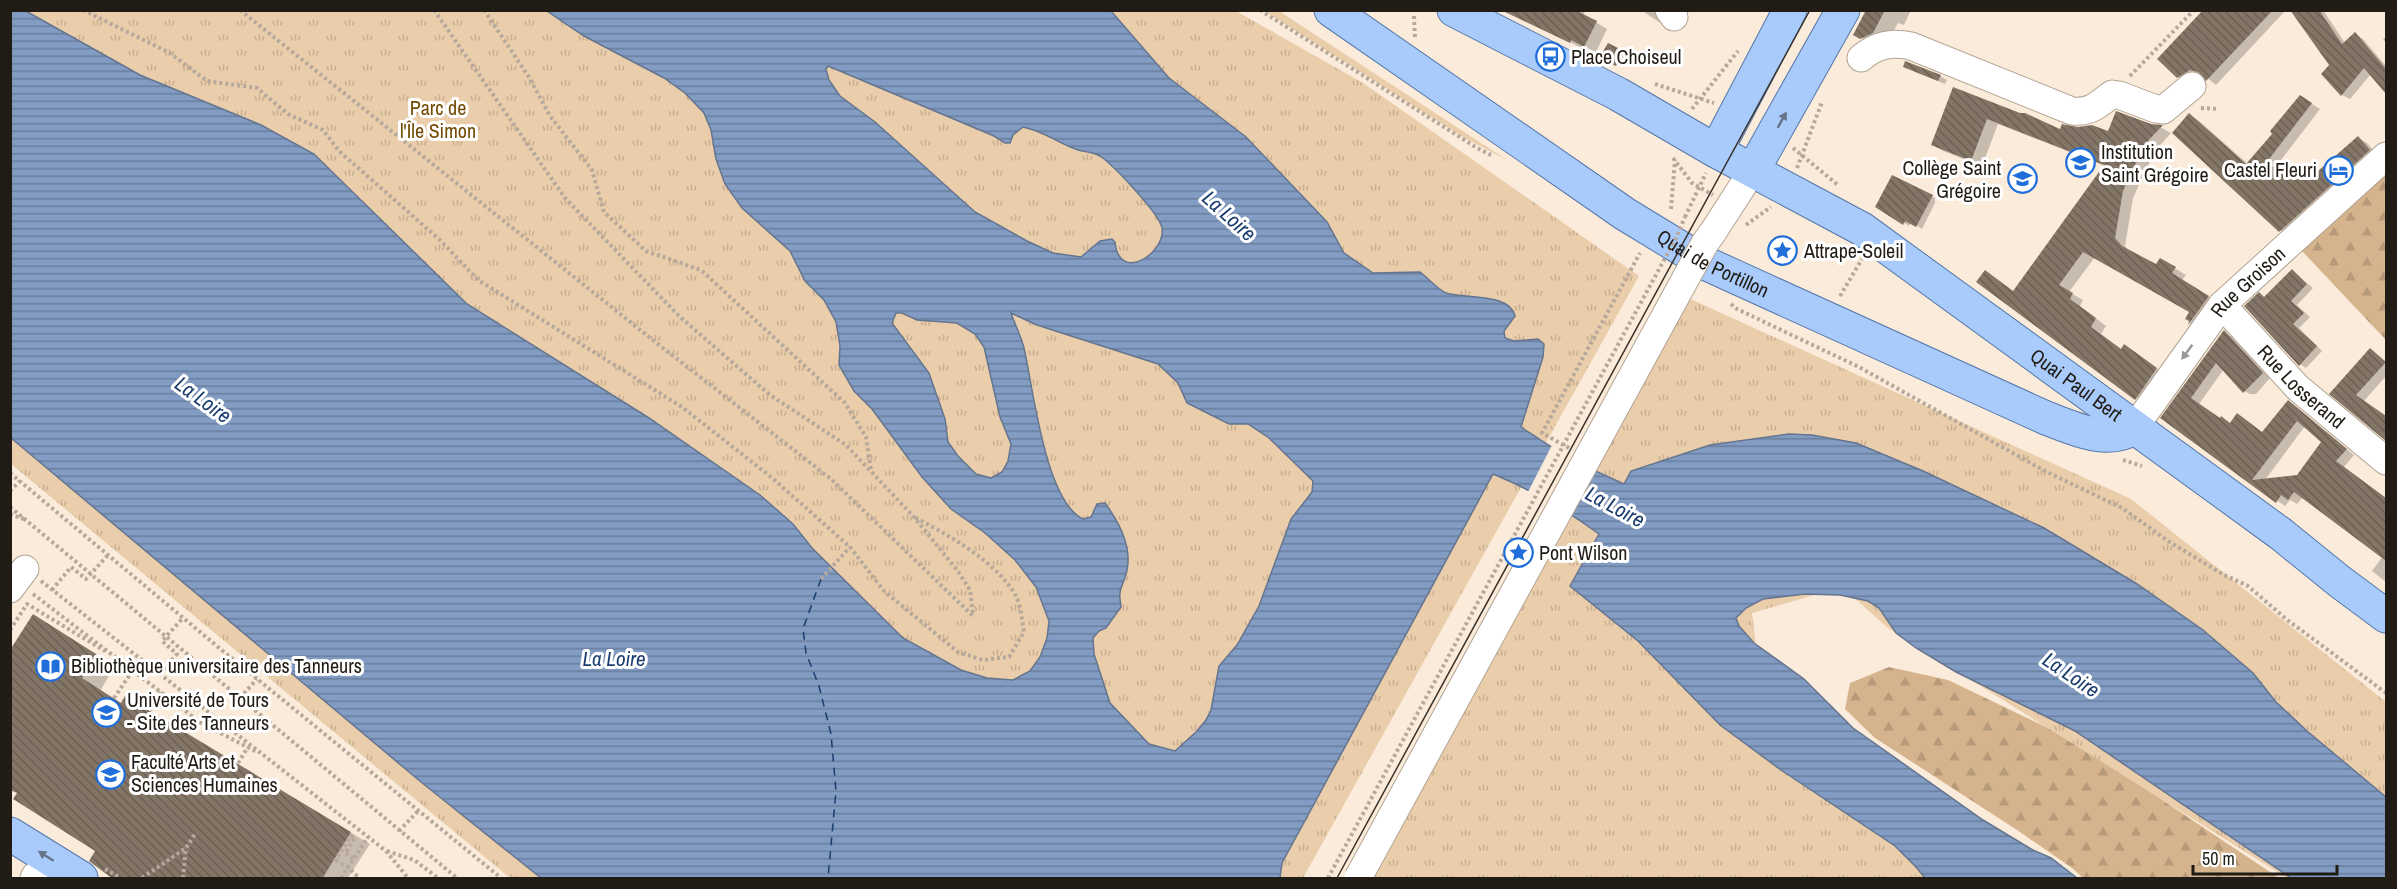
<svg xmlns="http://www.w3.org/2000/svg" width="2397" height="889" font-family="'Archivo Narrow',sans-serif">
<defs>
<pattern id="forest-firs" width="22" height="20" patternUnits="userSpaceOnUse" patternTransform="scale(1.5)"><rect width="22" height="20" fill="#d5b48d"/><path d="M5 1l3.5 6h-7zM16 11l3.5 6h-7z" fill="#b79a79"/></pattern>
<pattern id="park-tufts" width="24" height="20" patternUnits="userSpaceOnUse" patternTransform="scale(1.5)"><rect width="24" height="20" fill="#eacdaa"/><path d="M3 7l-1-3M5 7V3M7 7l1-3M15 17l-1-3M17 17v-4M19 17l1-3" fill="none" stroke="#c8af91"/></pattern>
<pattern id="water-rules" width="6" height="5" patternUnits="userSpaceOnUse" patternTransform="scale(1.5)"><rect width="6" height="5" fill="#829cc3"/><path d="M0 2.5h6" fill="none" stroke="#6a7e9d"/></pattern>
<pattern id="building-back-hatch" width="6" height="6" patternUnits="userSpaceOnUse" patternTransform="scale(1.5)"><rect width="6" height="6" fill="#847667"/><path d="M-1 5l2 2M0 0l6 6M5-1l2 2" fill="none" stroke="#6c6054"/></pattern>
</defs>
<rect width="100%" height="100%" fill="#fbebda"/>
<!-- grass -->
<path fill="#eacdaa" d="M1264 11H1279L1507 160 1461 136Z"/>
<!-- forest -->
<path fill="url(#forest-firs)" d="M2386 172V340L2302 251Z
M1889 667 1948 680 2071 739 2279 878H2083L2072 868 2017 830 1875 738 1845 709 1850 683Z"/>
<!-- park -->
<path fill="url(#park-tufts)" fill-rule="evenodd" d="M24 11H1236L1363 83 1639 276 1303 878H510L11 464 10 18 92 48ZM243 118 261 125 314 154 363 201Z
M1675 292 2131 499 2386 702V878H2287L1888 628 1842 587 1752 613 1758 661 2035 878H1350Z"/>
<!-- water -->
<path fill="url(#water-rules)" stroke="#65758f" stroke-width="1.5" fill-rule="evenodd" d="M24 10 140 75 261 125 314 154 467 304 649 418 760 495 793 524 812 548 903 638 961 670 987 678 1013 680 1030 671 1040 657 1047 638 1049 621 1036 587 1015 560 985 533 951 509 922 477 872 409 854 391 839 365 840 346 836 322 824 300 805 281 790 251 742 208 725 184 716 159 711 130 704 113 685 93 664 78 584 36 547 11H1111L1169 78 1246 137 1327 222 1344 253 1373 273 1420 272C1428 278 1437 289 1446 293 1466 299 1510 293 1515 316L1504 331 1505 338 1514 341 1538 339 1544 344 1543 357 1521 427C1554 450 1587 468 1624 484L1631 471 1710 445 1789 434 1812 435 1856 443 1923 471 2044 528 2137 584 2203 630 2253 673 2276 702 2307 731 2386 797V878H2291L2075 731 1956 672 1916 648 1896 633 1879 608 1868 601 1840 595 1805 594 1763 599 1746 608 1736 618 1739 626 1754 643 1804 679 1853 728 1983 820 2031 849 2051 858 2077 878H1925L1916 867 1895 846 1781 770 1720 725 1638 641 1570 586 1599 534C1565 509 1532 490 1493 474L1282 863 1280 878H541L421 782 11 438 10 11ZM828 66 994 136 1005 143H1010L1013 135 1023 127C1044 131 1059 144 1078 150 1086 152 1093 152 1100 156 1112 164 1160 214 1162 228 1166 253 1119 284 1115 242L1112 239 1100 241 1081 257 1053 253 1027 241 975 212 875 122 840 96 829 80 826 69ZM896 313H902L917 320 957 323 975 334 984 347 1000 417 1011 444 1008 461 1002 472 991 478 976 474 958 456 948 442 945 419 929 373 892 323ZM1011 313 1037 325 1158 364 1178 383 1187 403 1229 424H1248L1269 438 1313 481 1312 492 1291 519 1259 606 1237 645 1219 666 1211 710 1206 720 1196 732 1175 751 1149 744 1110 703 1094 654 1093 638 1099 631 1106 628 1121 607C1121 603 1119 598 1120 593 1121 585 1126 578 1127 570 1132 546 1119 522 1105 503L1097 504 1091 517 1083 519C1045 501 1033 387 1024 348 1021 336 1015 325 1011 313Z"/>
<!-- pier -->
<path fill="#fbebda" d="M1552 445 1591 467 1566 513 1528 492Z"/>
<!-- shadow -->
<path fill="#0003" fill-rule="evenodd" d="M1502 10H1585L1584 15 1607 29 1596 52 1583 46 1582 48Z
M1641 10H1666L1665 21 1662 24Z
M1868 10H1911L1904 25 1898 23 1888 41 1877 47 1855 34Z
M2205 10H2286L2216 85 2204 75H2200L2187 82 2178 77Z
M2292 10H2323L2345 43 2355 34 2363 39 2386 66V90L2371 74 2350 99 2342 95 2331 65Z
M1608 45 1626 53 1619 66 1601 57Z
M1907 63 1940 76 1947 80 1945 84 1911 70Z
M1954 89 2061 131 2109 132 2117 113 2160 127 2171 133 2155 151 2133 198 2125 246 2131 253 2157 266 2161 260 2186 275 2182 280 2219 303 2200 330 2190 324 2191 312 2095 257 2069 292 2083 300 2080 306 2106 326 2101 334 2122 350 2135 352 2167 376 2146 404 2136 398 1986 272 2014 292 2105 166 1998 124 1982 166 1943 151 1932 145Z
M2309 102 2320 109 2275 168 2310 180 2358 138 2367 143 2378 155 2289 236 2280 230 2189 115 2198 120 2248 164Z
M1930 195 1935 198V203L1922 229 1911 222 1909 226 1877 207Z
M2292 271 2313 288 2297 305 2310 317 2299 328 2322 351 2306 368 2300 364 2260 294 2266 298Z
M2224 332 2232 337 2270 378 2256 394H2250L2241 389 2224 369 2199 404 2221 419 2231 424 2237 415 2263 433 2288 402 2354 455 2344 467 2386 498V582L2372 571 2383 556 2303 497 2297 504 2290 500 2285 506 2163 418ZM2305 426 2323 442 2298 476 2265 480Z
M2370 350 2386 362V376L2364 401 2386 416V439L2331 393Z
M52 627 115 666 100 691 121 704 144 709 370 844 348 878H116L98 850 19 793Z"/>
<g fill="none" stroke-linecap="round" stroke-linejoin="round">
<!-- ferry -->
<path stroke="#1b3d6e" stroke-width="1.5" stroke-dasharray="8 6" stroke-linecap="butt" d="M821 579 803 629 806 653 819 686 831 734 836 791 828 878"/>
</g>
<!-- building -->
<path fill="url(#building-back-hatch)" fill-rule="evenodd" d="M1501 10H1575L1597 21 1584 47 1571 40 1570 43Z
M1866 10H1885L1873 33 1860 39 1853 35Z
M2203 10H2273L2206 81 2198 72 2190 70 2177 78 2157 59Z
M2290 10H2319L2342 44 2355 32 2386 69V94L2364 68 2341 96 2321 74 2329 65Z
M1608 43 1624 51 1616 66 1599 58Z
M1905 61 1941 75 1938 81 1903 67Z
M1953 87 2020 113H2025L2060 129 2062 124 2078 127 2092 125 2108 131 2116 111 2151 124 2163 125 2144 145 2123 191 2115 238 2122 246 2156 264 2160 258 2176 267 2172 273 2209 296 2188 325 2189 321 2185 319 2189 312 2083 252 2059 285 2073 293 2070 299 2096 318 2091 327 2121 349 2124 344 2157 368 2135 400 1976 282 1985 270 2013 291 2104 165 1987 119 1971 161 1931 145Z
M2300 95 2312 103 2263 167 2291 166 2309 179 2358 136 2370 150 2279 232 2172 133 2189 113 2246 164 2272 134 2270 131Z
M1892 175 1933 195 1916 227 1905 221 1903 225 1875 207Z
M2292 269 2307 284 2291 301 2304 313 2293 324 2317 346 2299 366 2244 306 2259 292 2264 297Z
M2224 330 2263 373 2243 393 2216 363 2191 398 2220 418 2221 416 2230 423 2237 413 2262 432 2288 400 2347 449 2336 461 2386 498V561L2294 492 2288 500 2281 495 2276 503 2160 418ZM2297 421 2321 442 2297 475 2252 480Z
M2370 348 2386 362 2356 395 2386 416V441L2329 394Z
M33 614 96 654 82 678 121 703 125 696 351 832 322 879H113L89 861 95 851 13 799 17 793 10 790V650Z"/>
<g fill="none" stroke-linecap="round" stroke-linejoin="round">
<defs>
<g id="minor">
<path d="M1669 10 1674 17"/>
<path d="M1861 58C1876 45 1891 42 1911 46L2072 111C2090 113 2098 105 2112 94L2119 95 2156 109 2163 110 2192 86"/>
<path d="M1713 232 1753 170"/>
<path id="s1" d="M2222 305 2298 388 2386 461"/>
<path id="s2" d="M2134 428 2222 305 2386 156"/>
<path d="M10 589 25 569"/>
<path d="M34 878 35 876"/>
</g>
<g id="major">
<path id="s3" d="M1331 10 1625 214 1707 264 2046 418C2073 428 2107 445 2134 428"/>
<path id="s4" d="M1454 10 1618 94 1716 151 1862 229 2281 534 2339 581 2386 616"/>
<path d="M1716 151 1790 10"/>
<path d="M1753 170 1843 10"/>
<path d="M10 834 81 878"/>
</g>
</defs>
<!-- minor casing -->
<use href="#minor" stroke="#b2a493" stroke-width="29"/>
<!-- major casing -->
<use href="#major" stroke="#5477aa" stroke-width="35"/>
<!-- path -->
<path stroke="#b6a99c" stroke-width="4" stroke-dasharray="3 3" stroke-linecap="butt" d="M83 10 170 53 207 81 257 88 288 114 323 130 339 151 441 241 478 280 682 407 771 477 850 547 884 591 958 652 983 660 1009 657 1024 632C1022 621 1021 606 1016 596 997 562 947 534 914 517
M240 10 654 341 831 479 973 616
M434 10 565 198 680 317 770 395 846 445 914 517 957 570 970 590 973 615
M484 10 529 77 550 116 592 170 604 212 646 251 701 270 845 403 866 437 871 471
M1260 10 1477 148 1491 155
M1414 16 1415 39
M2385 41 2386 39
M2130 76 2194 10
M1655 84 1714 103
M2201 108 2219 109
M1692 109 1738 51
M1793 148 1838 185
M1673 158 1692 183 1713 195
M1797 168 1822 102
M1671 209 1675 160
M1685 217 1706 173
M1746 225 1771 207
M1840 296 1862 259
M1731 304 1737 309 1859 367 2045 471 2122 508 2168 541 2224 575 2248 586 2286 619 2386 693
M1569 448 1542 433 1640 253
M2123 460 2142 466
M10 473 218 647 501 878
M10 491 20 481
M10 507 457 878
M10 514 24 519
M821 579 850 547
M41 581 386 851 408 878
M52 590 71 567 86 579 108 555
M33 594 201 723 257 752
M10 630 27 604 105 651
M160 674 177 654 162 641 183 618
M114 698 133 670
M240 698 257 679
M150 710 161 692
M238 763 248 747
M399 831 419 810
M387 851 414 860 438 878
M334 859 336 860 351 836 355 838 345 853 354 859
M336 860 349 868 359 878
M105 869 121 878
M142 878 186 848 195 834
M183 878 186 848
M341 878 368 837"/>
<!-- minor -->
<use href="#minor" stroke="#fff" stroke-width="27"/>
<!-- major -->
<use href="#major" stroke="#a9cbfc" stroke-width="33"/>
<!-- tram -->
<path stroke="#37312a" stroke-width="1.5" d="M1337 878 1810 10"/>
<defs>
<path id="minor-bridge" d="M1358 878 1705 243 1713 232"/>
</defs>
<!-- minor-bridge casing -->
<use href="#minor-bridge" stroke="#b2a493" stroke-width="29" stroke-linecap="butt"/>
<!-- path-bridge -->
<path stroke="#b6a99c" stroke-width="4" stroke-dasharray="3 3" stroke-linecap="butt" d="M1328 878 1676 238 1685 217"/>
<!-- minor-bridge -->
<use href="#minor-bridge" stroke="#fff" stroke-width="27"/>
</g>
<!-- one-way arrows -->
<defs><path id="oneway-solid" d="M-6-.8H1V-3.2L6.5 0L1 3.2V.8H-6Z" transform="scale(1.5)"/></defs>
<g fill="#647388">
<use href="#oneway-solid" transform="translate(1782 120) rotate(-61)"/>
<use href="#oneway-solid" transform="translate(46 856) rotate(-148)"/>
</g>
<use fill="#9b9896" href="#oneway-solid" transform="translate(2187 352) rotate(126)"/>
<!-- icons -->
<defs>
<symbol id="bus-ring" viewBox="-11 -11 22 22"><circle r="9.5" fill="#fff" stroke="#206ed9" stroke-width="1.5"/><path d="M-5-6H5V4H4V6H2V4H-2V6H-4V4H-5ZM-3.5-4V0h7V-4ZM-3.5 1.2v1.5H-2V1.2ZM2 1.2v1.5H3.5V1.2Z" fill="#206ed9"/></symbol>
<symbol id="school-ring" viewBox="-11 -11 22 22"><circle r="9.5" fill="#fff" stroke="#206ed9" stroke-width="1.5"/><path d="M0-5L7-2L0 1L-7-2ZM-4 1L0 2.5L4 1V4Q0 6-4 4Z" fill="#206ed9"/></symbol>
<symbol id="hotel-ring" viewBox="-11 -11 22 22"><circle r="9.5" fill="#fff" stroke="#206ed9" stroke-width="1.5"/><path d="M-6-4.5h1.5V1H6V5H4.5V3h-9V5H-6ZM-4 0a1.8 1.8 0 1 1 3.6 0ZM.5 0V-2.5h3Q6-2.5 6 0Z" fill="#206ed9"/></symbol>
<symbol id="sight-ring" viewBox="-11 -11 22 22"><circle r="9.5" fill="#fff" stroke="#206ed9" stroke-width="1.5"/><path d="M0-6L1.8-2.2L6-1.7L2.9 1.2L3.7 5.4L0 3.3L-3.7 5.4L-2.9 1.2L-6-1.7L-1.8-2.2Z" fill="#206ed9"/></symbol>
<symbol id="library-ring" viewBox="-11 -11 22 22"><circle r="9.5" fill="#fff" stroke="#206ed9" stroke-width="1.5"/><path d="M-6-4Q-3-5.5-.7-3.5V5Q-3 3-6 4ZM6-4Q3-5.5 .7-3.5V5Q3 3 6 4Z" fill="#206ed9"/></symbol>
<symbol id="university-ring" viewBox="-11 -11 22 22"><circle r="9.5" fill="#fff" stroke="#206ed9" stroke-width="1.5"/><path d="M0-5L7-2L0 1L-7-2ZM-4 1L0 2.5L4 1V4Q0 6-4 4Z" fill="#206ed9"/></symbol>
</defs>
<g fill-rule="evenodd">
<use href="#bus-ring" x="1534" y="40" width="33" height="33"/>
<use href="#school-ring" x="2064" y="146" width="33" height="33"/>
<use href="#hotel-ring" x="2322" y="154" width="33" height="33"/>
<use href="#school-ring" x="2006" y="162" width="33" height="33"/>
<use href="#sight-ring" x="1766" y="234" width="33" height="33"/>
<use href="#sight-ring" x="1502" y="536" width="33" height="33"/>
<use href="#library-ring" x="34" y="650" width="33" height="33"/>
<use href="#university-ring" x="90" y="696" width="33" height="33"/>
<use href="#university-ring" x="94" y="758" width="33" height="33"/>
</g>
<g text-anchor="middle" stroke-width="6" stroke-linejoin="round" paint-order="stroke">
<!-- poi labels -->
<g font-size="20" fill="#201b15" stroke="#fff" text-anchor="start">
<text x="1571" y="64">Place Choiseul</text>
<text x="2101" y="159">Institution<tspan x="2101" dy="23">Saint Grégoire</tspan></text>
<text x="2001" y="175" text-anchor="end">Collège Saint<tspan x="2001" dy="23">Grégoire</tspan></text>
<text x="2317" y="177" text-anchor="end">Castel Fleuri</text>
<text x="1804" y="258">Attrape-Soleil</text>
<text x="1539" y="560">Pont Wilson</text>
<text x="71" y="673">Bibliothèque universitaire des Tanneurs</text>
<text x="127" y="707">Université de Tours<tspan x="127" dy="23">- Site des Tanneurs</tspan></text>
<text x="131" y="769">Faculté Arts et<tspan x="131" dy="23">Sciences Humaines</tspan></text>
</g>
<!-- park labels -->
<g font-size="20" fill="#744a02" stroke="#fff">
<text x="438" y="115">Parc de<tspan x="438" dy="23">l'Île Simon</tspan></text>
</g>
<!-- street labels -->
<g font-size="20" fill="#201b15" stroke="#fff">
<text dy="7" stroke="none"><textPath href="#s3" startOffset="459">Quai de Portillon</textPath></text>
<text dy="7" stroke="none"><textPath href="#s2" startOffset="186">Rue Groison</textPath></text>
<text dy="7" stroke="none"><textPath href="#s4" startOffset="728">Quai Paul Bert</textPath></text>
<text dy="7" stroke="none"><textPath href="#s1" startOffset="114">Rue Losserand</textPath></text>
</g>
<!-- water labels -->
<g font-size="21" font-style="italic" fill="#1b3d6e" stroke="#fff">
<text transform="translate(1229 216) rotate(42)" y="7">La Loire</text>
<text transform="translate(203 400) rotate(36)" y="7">La Loire</text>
<text transform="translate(1615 507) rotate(28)" y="7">La Loire</text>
<text x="614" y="666">La Loire</text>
<text transform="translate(2071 675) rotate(34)" y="7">La Loire</text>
</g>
</g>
<!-- border -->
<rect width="2397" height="889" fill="none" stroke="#201b15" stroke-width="24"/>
<!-- scale -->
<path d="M2193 865v9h144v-9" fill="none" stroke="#201b15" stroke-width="3"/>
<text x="2202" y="865" font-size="18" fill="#201b15" stroke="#ffffff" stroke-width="4.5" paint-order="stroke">50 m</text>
</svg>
